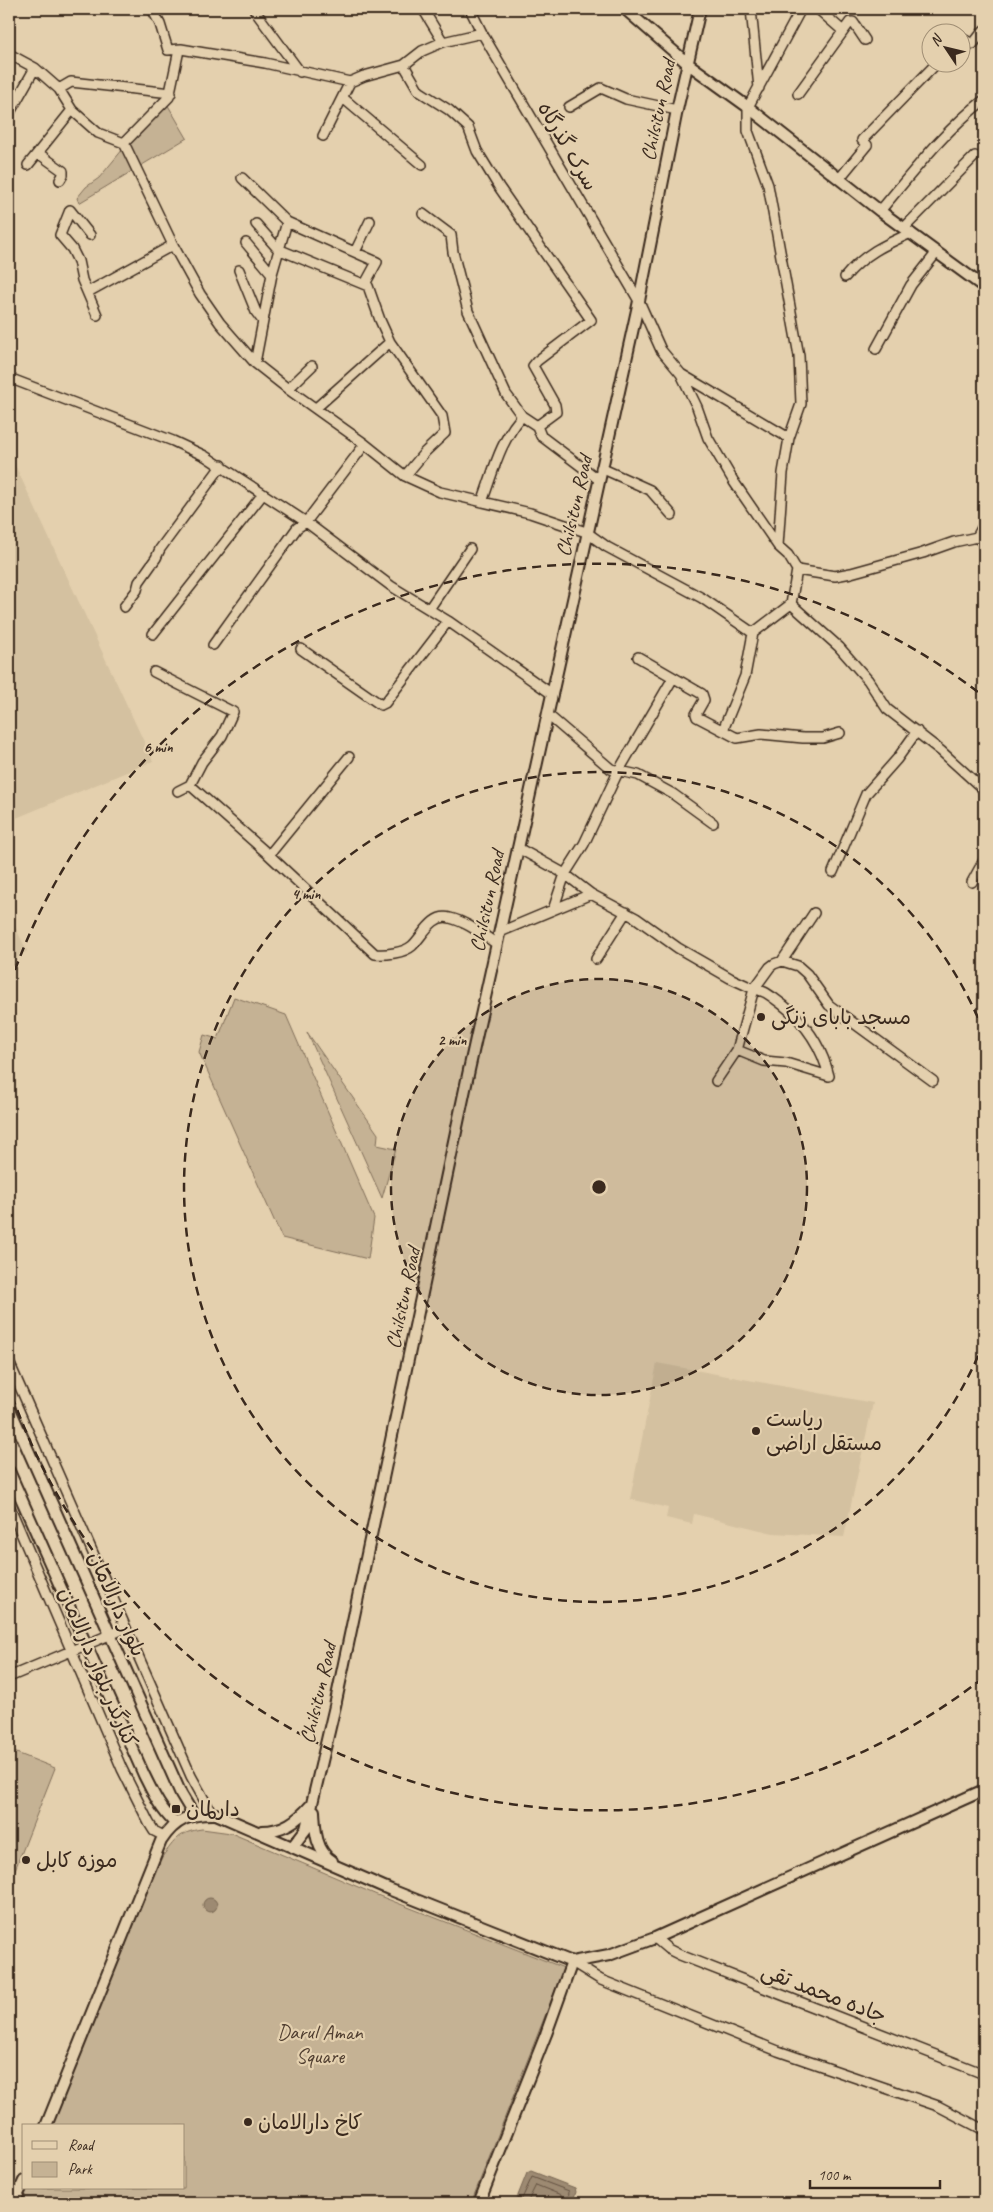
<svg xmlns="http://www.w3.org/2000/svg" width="993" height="2212" font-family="Caveat,'Playpen Sans Arabic',sans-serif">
<rect width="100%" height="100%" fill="#e4d0ae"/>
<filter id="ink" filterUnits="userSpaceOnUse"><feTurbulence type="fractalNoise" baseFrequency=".02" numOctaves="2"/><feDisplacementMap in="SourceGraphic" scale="10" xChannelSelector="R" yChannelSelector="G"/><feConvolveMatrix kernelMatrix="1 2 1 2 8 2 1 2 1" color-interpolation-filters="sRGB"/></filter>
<g filter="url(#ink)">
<!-- built -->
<path fill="#d4c1a0" d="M9 452 153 761 9 821Z
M9 915 27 951 9 964Z
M657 1363 873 1403 844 1537 773 1533 694 1514 692 1524 666 1518 668 1508 630 1499Z"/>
<!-- green -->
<path fill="#c5b294" stroke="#806e59" d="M166 102 187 138 79 203 77 198 86 187 99 178 128 143Z
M234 997 286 1015 374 1218 368 1259 282 1238 199 1052 204 1035 218 1039Z
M307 1032 378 1134 377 1145 396 1149 382 1198Z
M9 1750 55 1768 9 1885Z
M202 1829 231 1833 377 1895 564 1968 471 2203H22L28 2188H184V2126H51L75 2063 162 1857C175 1840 179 1832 202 1829Z"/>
<!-- water -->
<path fill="#9d8a72" stroke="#766450" d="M203 1905a7 7 0 1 1 14 0a7 7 0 1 1-14 0Z
M531 2171 575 2188 576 2192 572 2203H515L527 2173Z"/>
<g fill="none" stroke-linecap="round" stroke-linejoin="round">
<!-- shore -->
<path stroke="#625040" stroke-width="1" d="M520 2203 532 2177 569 2191 568 2203
M527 2203 536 2185 561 2195V2203"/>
<defs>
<path id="minor" d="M152 9 160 24 168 50 181 49 265 63 350 82 364 76 404 65 422 51 443 42 482 33
M423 9 443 42
M470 9 482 33 639 301 661 350 681 374 697 407 708 438 734 482 778 546 788 555 797 570 791 604 753 633 745 676 723 730
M751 9 759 88
M818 9 843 31
M255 11 300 72
M960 41 963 39 973 44 984 30
M9 54 35 68 59 89 72 110 98 133 124 143 173 245 200 294 220 323 255 363 288 389 365 444 405 476 440 492 530 513 586 532 607 547 702 598 753 633
M404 65 419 91 449 110 468 127 477 151 499 187 591 320 537 361 533 366 555 405 556 412 537 426
M59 89 71 82 171 93
M798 94 850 22H853L865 40
M343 98 422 165
M569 107 601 88 626 99 677 110
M9 114 35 68
M323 136 350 82
M124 143 169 97 179 50
M38 153 63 171V175L60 180
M28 165 72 110
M242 178 287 222 377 262 365 284
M839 179 867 145 862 140 938 62
M880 211C913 172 944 131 984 100
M423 214 451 235 453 252 468 311 506 394 522 416 537 426 541 436 598 479
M256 224 278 249 368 286 380 320 390 342 442 416 445 433 425 452 405 476
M904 228 975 156
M90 235 70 210 60 235 72 249 78 261 82 280 97 315
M246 243 272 274
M355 252 370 221
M239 270 256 312 262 320
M845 277C864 254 884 245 911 233
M88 292 173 245
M876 349 911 285 937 252
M255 363 272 274 287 222
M681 374 789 438
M9 378 173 441 205 456 306 522 391 586 448 621 552 694
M288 389 312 366
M316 408 390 342
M601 468 650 490 672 515
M482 502C494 470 499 443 522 416
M977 537 984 524
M778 546 783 473 789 438 801 404 799 356 768 185 748 131V107L801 9
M797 570 835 576 851 573 923 553 954 542 977 537 984 544
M791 604 839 647 868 680 887 709 941 751 984 790
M124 607 137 590 139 582 156 558 160 549 222 465
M429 609 470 549
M153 634 263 494
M213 645 297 528 306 522 365 444
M301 649 381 705 385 703 448 621
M638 657 702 694 704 700 696 714 697 717 737 738 761 734 803 738H823L840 733
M154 672 233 712 222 736 202 762 190 785 178 791
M548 715 611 769 638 775 673 794 713 823
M190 785 269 855 375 954C385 955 404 953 412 946 423 936 432 913 450 918 467 922 483 935 497 944
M518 848 565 874 591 894 636 918 678 948 730 978 754 989 737 1050 716 1081
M269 855 349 757
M833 872 866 794 897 759 917 731
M972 882 984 860
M553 910 565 874 584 844 618 772 673 678
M500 932 591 894
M596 959 626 912
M782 961 814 913
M737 1050 764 1061 786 1063 829 1076
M829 1076C821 1044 802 1018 775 999 768 994 763 990 754 989L770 967 774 964 782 961 798 966 807 974 829 1005 933 1081
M9 1362 191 1776 212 1814
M9 1505 122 1769 149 1823 154 1831 164 1836
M9 1677 126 1628
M655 1938 668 1949 680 1955 984 2074
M572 1962 601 1980 778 2051 938 2106 984 2130"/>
<path id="major" d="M625 9 687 63 748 107 880 211 984 287
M9 1407 181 1794 193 1814
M9 1471 144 1775C153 1793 160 1809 175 1823
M314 1811C315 1828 315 1850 332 1861
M262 1831C283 1831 297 1821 311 1805
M293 1846 306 1829 335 1706 469 1070 639 301 677 110 700 9
M46 2126 161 1841C175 1819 191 1813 216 1814L391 1890 572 1962 609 1955 655 1938 984 1790
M14 2203 24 2181
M479 2203 546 2034 572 1962"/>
</defs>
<!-- minor casing -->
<use href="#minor" stroke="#3b2a1e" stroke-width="12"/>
<!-- major casing -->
<use href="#major" stroke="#3b2a1e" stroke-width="14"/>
<!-- minor -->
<use href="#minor" stroke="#e4d0ae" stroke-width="9"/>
<!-- major -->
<use href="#major" stroke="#e4d0ae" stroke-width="10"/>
</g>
</g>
<!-- distance rings -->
<circle cx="599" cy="1187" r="208" fill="#3b2a1e" fill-opacity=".12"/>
<g fill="none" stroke="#3b2a1e" stroke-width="2.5" stroke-dasharray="9 6">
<circle cx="599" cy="1187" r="208"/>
<path d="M984 1342A415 415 0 1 1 984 1032"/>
<path d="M983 1678A623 623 0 0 1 10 1390M10 984A623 623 0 0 1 983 696"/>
</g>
<!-- markers -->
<g fill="#3b2a1e" stroke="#e4d0ae" stroke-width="2">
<circle cx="761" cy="1017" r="5"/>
<circle cx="756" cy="1431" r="5"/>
<rect x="171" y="1804" width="10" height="10" rx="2.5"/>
<circle cx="26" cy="1860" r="5"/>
<circle cx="248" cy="2122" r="5"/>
</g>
<g text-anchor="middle" stroke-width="4.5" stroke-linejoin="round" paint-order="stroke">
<!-- street labels -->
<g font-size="21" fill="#3b2a1e" stroke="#e4d0ae">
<text transform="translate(658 110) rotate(-78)" y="7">Chilsitun Road</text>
<text transform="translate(568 146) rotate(60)" y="7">سرک گذرگاه</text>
<text transform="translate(574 506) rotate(-77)" y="7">Chilsitun Road</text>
<text transform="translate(487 901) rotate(-78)" y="7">Chilsitun Road</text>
<text transform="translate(403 1298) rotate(-78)" y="7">Chilsitun Road</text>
<text transform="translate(117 1604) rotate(66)" y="7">بلوار دارالامان</text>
<text transform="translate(98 1667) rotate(67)" y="7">کنارگذر بلوار دارالامان</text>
<text transform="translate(318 1693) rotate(-77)" y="7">Chilsitun Road</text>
<text transform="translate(824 1993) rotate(21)" y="7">جاده محمد تقی</text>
</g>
<!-- poi labels -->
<g font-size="21" fill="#3b2a1e" stroke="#e4d0ae" text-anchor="start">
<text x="771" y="1024">مسجد بابای زنگی</text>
<text x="766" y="1426">ریاست<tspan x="766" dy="24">مستقل اراضی</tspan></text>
<text x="186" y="1816">دارلمان</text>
<text x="36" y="1867">موزه کابل</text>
<text x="258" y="2129">کاخ دارالامان</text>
</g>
<!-- park labels -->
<g font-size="21" fill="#503e30" stroke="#e4d0ae">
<text x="320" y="2039">Darul Aman<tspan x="320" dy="24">Square</tspan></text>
</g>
</g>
<circle cx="599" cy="1187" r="8" fill="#3b2a1e" stroke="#e4d0ae" stroke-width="2.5"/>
<g font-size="15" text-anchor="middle" font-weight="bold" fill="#3b2a1e" stroke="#e4d0ae" stroke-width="4.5" stroke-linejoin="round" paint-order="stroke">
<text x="158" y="752">6 min</text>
<text x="306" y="899">4 min</text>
<text x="452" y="1045">2 min</text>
</g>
<!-- margin -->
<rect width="993" height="2212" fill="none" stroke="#e4d0ae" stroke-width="30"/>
<rect x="15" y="15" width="963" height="2182" fill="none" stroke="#3b2a1e" stroke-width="2" filter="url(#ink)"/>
<!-- legend -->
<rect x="22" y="2124" width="162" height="65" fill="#e4d0ae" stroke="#a08e74"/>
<rect x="32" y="2141" width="25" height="8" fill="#e4d0ae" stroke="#a08e74"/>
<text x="68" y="2150" font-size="15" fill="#3b2a1e">Road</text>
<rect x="32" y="2162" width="25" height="15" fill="#c5b294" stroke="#a08e74"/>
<text x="68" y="2174" font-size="15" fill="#3b2a1e">Park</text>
<!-- north arrow -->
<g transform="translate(946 48) rotate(305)"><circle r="24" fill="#e4d0ae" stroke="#a08e74"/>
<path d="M0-4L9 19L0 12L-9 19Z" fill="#3b2a1e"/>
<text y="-8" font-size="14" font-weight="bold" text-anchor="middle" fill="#3b2a1e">N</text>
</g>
<!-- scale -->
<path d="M810 2180v8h130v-8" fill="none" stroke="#3b2a1e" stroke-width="2.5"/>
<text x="818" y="2180" font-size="15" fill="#3b2a1e" stroke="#e4d0ae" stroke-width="4" paint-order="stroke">100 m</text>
</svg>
